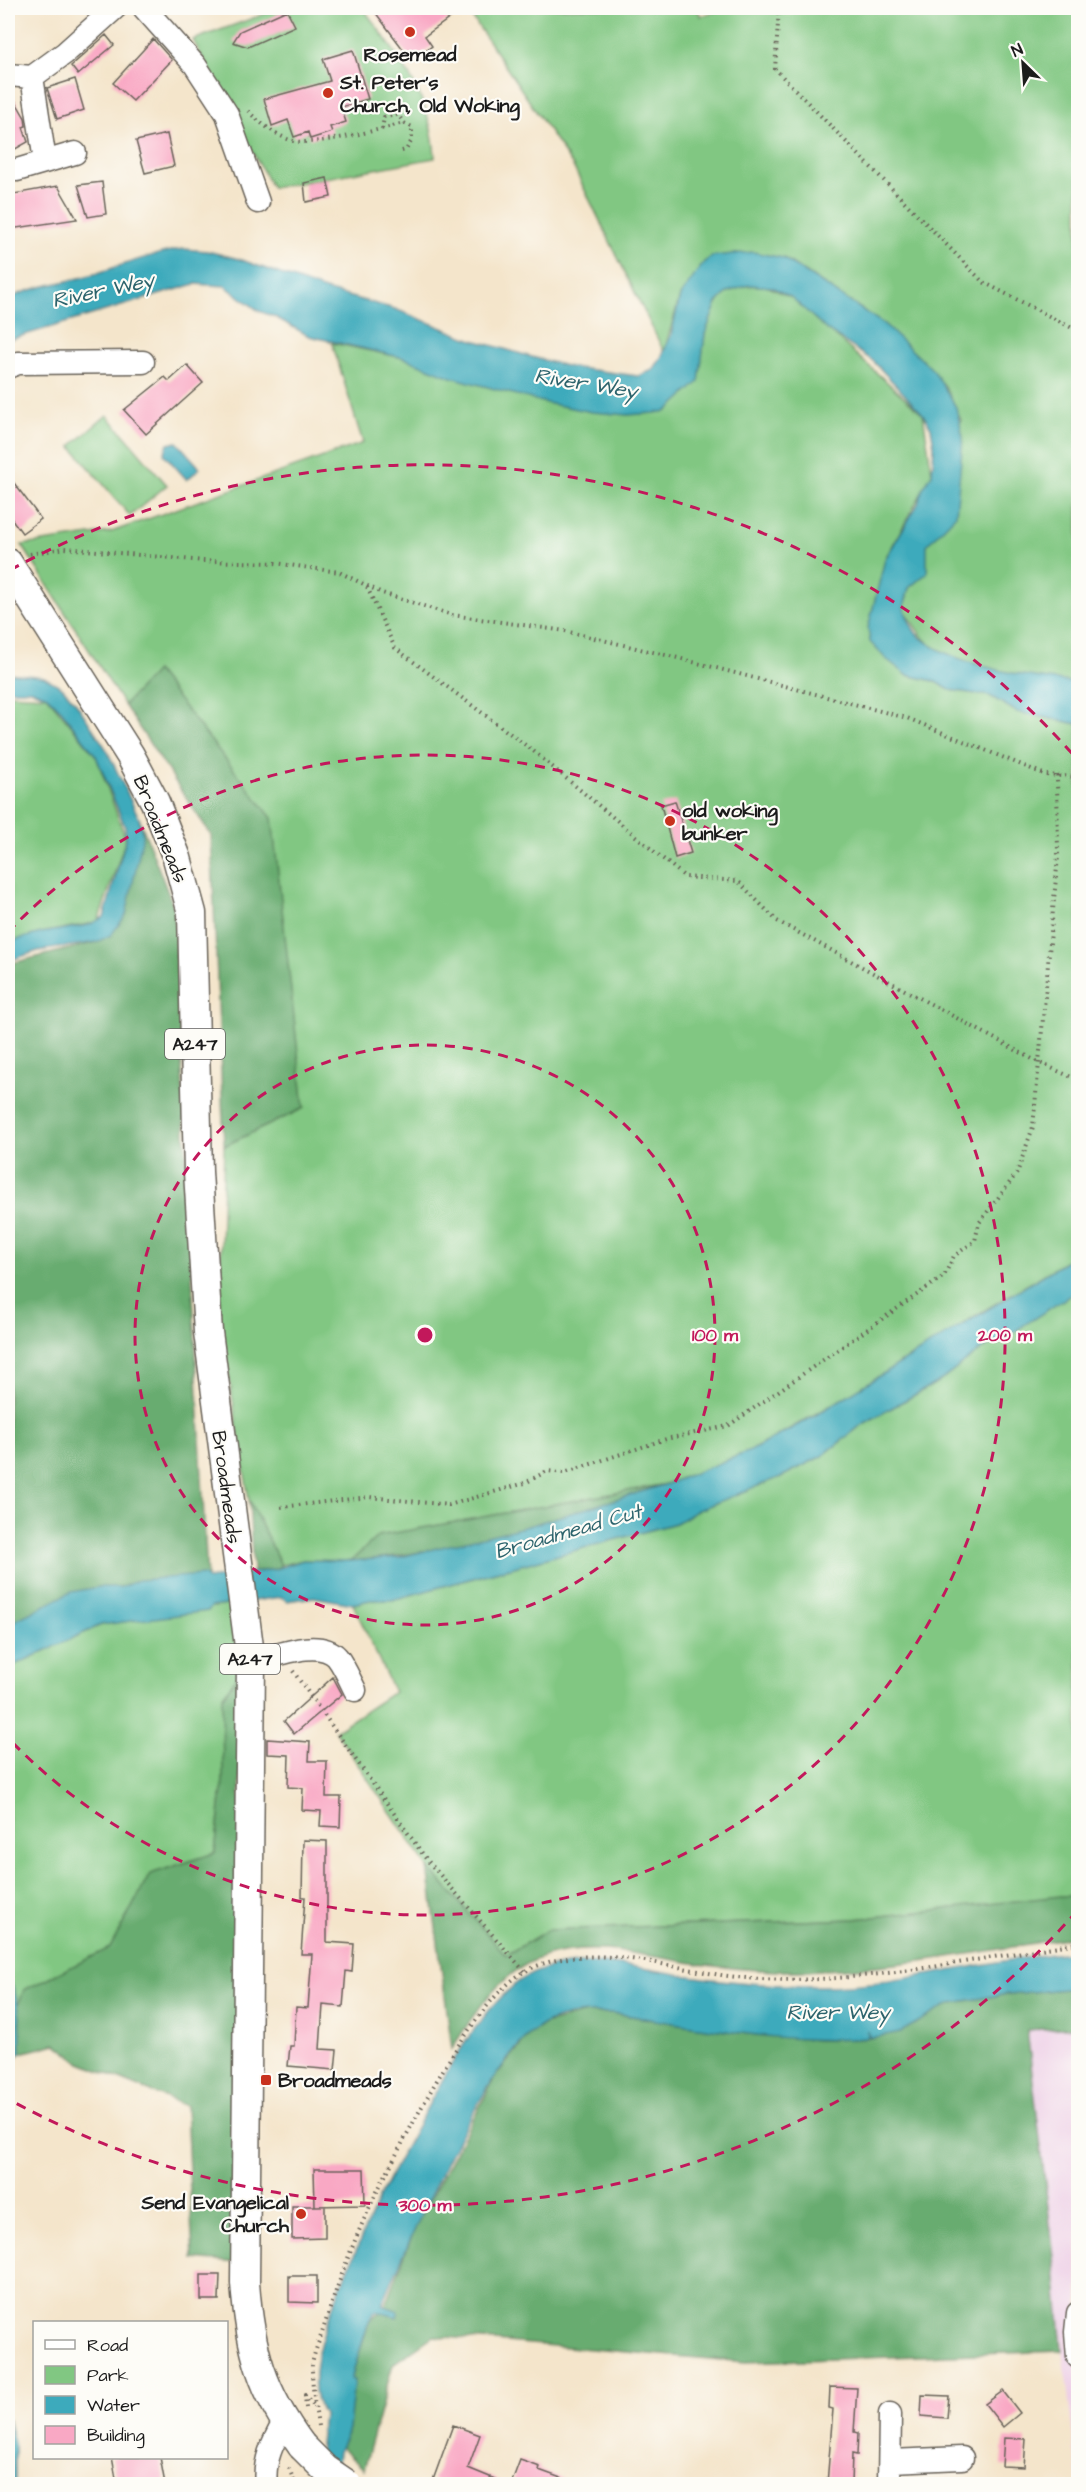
<svg xmlns="http://www.w3.org/2000/svg" width="1086" height="2492" font-family="'Architects Daughter',sans-serif">
<rect width="100%" height="100%" fill="#fdfcf7"/>
<filter id="ink" filterUnits="userSpaceOnUse"><feTurbulence type="fractalNoise" baseFrequency=".0167" numOctaves="2"/><feDisplacementMap in="SourceGraphic" scale="12" xChannelSelector="R" yChannelSelector="G"/><feConvolveMatrix kernelMatrix="1 2 1 2 8 2 1 2 1" color-interpolation-filters="sRGB"/></filter>
<filter id="wash" filterUnits="userSpaceOnUse"><feTurbulence type="fractalNoise" baseFrequency=".008" numOctaves="4" result="noise"/><feDisplacementMap in="SourceGraphic" scale="24" xChannelSelector="R" yChannelSelector="G"/><feGaussianBlur stdDeviation="1.35" result="paint"/><feColorMatrix in="noise" values="0 0 0 0 0 0 0 0 0 0 0 0 0 0 0 0 0 1.4 0 .05"/><feComposite in="paint" operator="in"/></filter>
<g filter="url(#wash)">
<rect width="100%" height="100%" fill="#f4e5cb"/>
<!-- built -->
<path fill="#eed0e7" d="M1078 1988V2482L1027 2030Z"/>
<!-- green -->
<path fill="#81c782" stroke="#4e724f" stroke-width="1.5" d="M281 8H363C397 55 432 96 435 158L272 188 193 40Z
M466 8H696L701 16 725 8H1078V683C1035 678 969 669 931 645 920 638 911 619 903 608L909 588 927 545 961 420 945 386 884 324 784 258 680 296 664 352 573 166Z
M764 285 791 297 923 414 932 474 885 559 907 675 934 681 950 690 990 696 1017 712 1078 724V1254L968 1320 940 1341 901 1362 885 1375 750 1451 667 1484 379 1536 351 1561 303 1560 281 1565 249 1500 219 1314 224 1146 304 1108 156 672 124 705 22 545 111 532 363 443 332 343 404 358 698 382C702 352 703 302 735 288 743 285 756 286 764 285Z
M107 415 167 485 130 516 71 446Z
M8 694 47 696 96 756 126 839 98 922 41 933 8 944Z
M1078 1290V1896L855 1919 548 1930 506 1955 428 1867 335 1731 394 1692 353 1604 370 1600H392L676 1523 698 1510 783 1476 822 1456 863 1424 943 1379 978 1352 993 1343 998 1344C1023 1323 1052 1308 1078 1290Z
M233 1604 241 1671 223 1780 215 1853 150 1874 110 1948 24 1990 18 2005 8 1977V1668L101 1625Z"/>
<!-- forest -->
<path fill="#68ac70" stroke="#426446" stroke-width="1.5" d="M156 671 272 818 304 1108 224 1146 211 835 124 705Z
M139 818 174 908 207 1579 8 1631V964L97 942 126 915Z
M666 1484C564 1515 459 1553 351 1561L378 1536Z
M249 1500 281 1565 276 1569 253 1572Z
M241 1671 237 2263 193 2259 186 2106 81 2063 56 2044 21 2053 18 2005 24 1990 110 1948 150 1874 215 1853 223 1780 222 1697Z
M428 1867 506 1955 548 1930 855 1919 1060 1896H1078V1936C980 1952 877 1972 777 1971 747 1970 716 1967 686 1962 640 1955 590 1941 543 1957 501 1971 474 2013 452 2049Z
M1078 1988V2027L1027 2030 1055 2266 1062 2351 746 2362 433 2336 393 2364 364 2469 340 2447 349 2429 351 2379 369 2321 385 2307 416 2225 497 2074 529 2035 544 2024 586 2013H611L741 2033 817 2040 855 2039 870 2038 951 2003 1008 1994Z"/>
<!-- water -->
<path fill="#3daabc" stroke="#2c636c" stroke-width="1.5" d="M184 249 207 251 239 259 325 290 395 309 470 339 532 357 570 367 638 376 653 370 661 358 671 335 680 296 704 262 713 256 753 252 783 258 884 324 934 371 956 407 963 437 956 515 927 545V573L909 588 904 608C907 616 911 626 916 633 947 666 1034 678 1078 683V724L1017 712 990 696 950 690 934 681 907 675 885 658 870 642 868 628 885 559 918 504 923 488 932 474 934 446 931 428 923 414 873 361 827 330 791 297 772 287 749 285 728 292 717 303 705 334 699 382 667 411 654 413 628 415 592 412 546 403 451 377 404 358 309 336 275 317 259 311 225 286 195 284 8 340V299C33 286 60 284 87 276 120 267 150 253 184 249Z
M177 442 200 468 187 480 164 454 168 444Z
M8 673 44 677 62 687 76 703 107 750 139 818 143 835 126 915 111 935 97 942 38 951 8 961V942L41 933 89 925 104 917 126 839 125 827 96 756 61 710 47 696 32 690H8Z
M1078 1254V1290C1052 1308 1023 1324 998 1344L993 1343 978 1352 943 1379 863 1424 822 1456 783 1476 698 1510 676 1523 392 1600H370L353 1604 314 1597 287 1601 281 1597 212 1607 208 1611 101 1625 8 1668V1624L71 1592 99 1587H122L138 1580 203 1575 208 1579 276 1569 303 1560 351 1561 400 1557 528 1526 667 1484 750 1451 814 1416Z
M1078 1952V1988L1008 1994 951 2003 901 2032 870 2038 868 2031V2038C803 2044 737 2033 673 2023 653 2020 631 2015 610 2013 589 2012 563 2014 544 2024 486 2056 409 2241 382 2305L399 2311 397 2317 375 2311 369 2321 351 2379 354 2380 349 2429 338 2452 335 2484H316L323 2414C296 2375 341 2287 357 2248 375 2202 399 2158 423 2115 448 2069 474 2020 514 1985 531 1971 556 1964 578 1963 615 1961 652 1970 689 1976 731 1982 773 1986 815 1986 904 1987 990 1957 1078 1952Z
M8 1977C21 1999 21 2028 21 2053L8 2064V2055L13 2047 8 2013Z
M8 2418 15 2448V2484H8Z"/>
<g id="blocks">
<!-- building -->
<path fill="#f9a8c4" d="M372 8H464L425 36 432 46 412 61Z
M287 10 295 26 248 47 233 42 240 31Z
M106 35 114 45 78 75 71 66Z
M153 39 172 60 133 101 113 83Z
M353 50 368 99 341 107 346 122 330 127 332 132 310 139 308 132 294 137 288 120 272 126 264 99 330 81 323 59Z
M75 79 84 110 57 119 47 88Z
M8 88 25 118 26 126 23 127 28 142 8 153Z
M167 134 174 166 145 173 136 141Z
M327 178 331 197 306 202 304 183Z
M102 182 106 214 88 217 78 185Z
M58 186 77 219 10 229 8 195Z
M187 365 203 383 146 434 124 410 165 377 169 381Z
M8 475 41 519 22 533 8 514Z
M675 801 691 853 675 858 661 805Z
M333 1677 342 1694 294 1734 284 1721Z
M267 1739 310 1742 309 1761H327L326 1797H341L340 1827 320 1826 321 1811 302 1810 303 1788 288 1787 289 1755 267 1754Z
M303 1840 327 1841V1942L354 1944 352 1972 346 1971 343 2007 323 2005 320 2049 337 2050 335 2070 288 2066 290 2046H294L296 2007 308 2008 312 1954H301L305 1897H302Z
M314 2169H364L365 2205 315 2206Z
M292 2206H325V2238L292 2239Z
M201 2275H220L219 2300H201Z
M289 2276H317V2303L289 2302Z
M830 2387 857 2388 854 2432 858 2433 857 2455 852 2454 851 2484H827L833 2409 829 2408Z
M1003 2391 1020 2413 1003 2427 985 2404Z
M922 2395 949 2396 947 2418 921 2416Z
M453 2425 480 2435 468 2468 507 2484H444L433 2480Z
M1004 2438 1026 2439 1024 2467 1002 2466Z
M112 2457H160L165 2484H117Z
M520 2460 540 2467 539 2470 572 2482V2484H511Z"/>
</g>
</g>
<g filter="url(#ink)">
<use href="#blocks" fill-opacity="0" stroke="#686259" stroke-width="1.5"/>
<g fill="none" stroke-linecap="round" stroke-linejoin="round">
<defs>
<path id="minor" d="M144 8 195 65 227 114 258 202
M8 75 32 77
M45 161 32 77 65 53 115 8
M17 170 75 153
M8 367 18 363 143 362
M251 1662C274 1657 318 1637 337 1657 344 1666 350 1680 355 1690
M1078 2313 1076 2332 1078 2357
M891 2461 962 2458
M266 2484C263 2461 273 2442 284 2422
M889 2484 890 2414"/>
<path id="major" d="M8 563 130 755 155 802 177 858 192 913 198 1172 208 1332 251 1662 245 2283C250 2350 262 2392 302 2446"/>
</defs>
<!-- minor casing -->
<use href="#minor" stroke="#686259" stroke-width="25"/>
<!-- major casing -->
<use href="#major" stroke="#686259" stroke-width="31"/>
<!-- path -->
<path stroke="#686259" stroke-width="4" stroke-dasharray="1.5 4.5" stroke-linecap="butt" d="M779 8 775 69 983 282 1078 331
M248 111C260 123 274 134 290 140 310 148 381 129 404 123L412 127V140L406 150 398 152
M382 129 384 117 398 115 404 123
M30 554 65 548 204 561 275 563 339 572 382 593 452 615 565 631 678 658 907 718 1046 775 1078 777
M367 587 395 648 532 750 685 877 738 881 777 921 1038 1062 1078 1080
M281 1507 369 1497 449 1505 525 1483 547 1471 564 1473 666 1439 728 1426 944 1276 954 1256 975 1241 979 1223 1017 1173 1033 1127 1058 856 1057 775
M293 1671 427 1860 525 1972
M306 2408 305 2395 315 2407
M318 2426C315 2406 312 2386 312 2366 313 2355 319 2342 323 2330 339 2279 358 2228 383 2180 411 2127 473 2001 524 1972 580 1941 656 1964 715 1974 827 1993 965 1960 1078 1943
M289 2468 295 2484"/>
<!-- minor -->
<use href="#minor" stroke="#fff" stroke-width="22"/>
<!-- major -->
<use href="#major" stroke="#fff" stroke-width="28"/>
<defs>
<path id="major-bridge" d="M302 2446 325 2469 347 2484"/>
</defs>
<!-- major-bridge casing -->
<use href="#major-bridge" stroke="#686259" stroke-width="31" stroke-linecap="butt"/>
<!-- major-bridge -->
<use href="#major-bridge" stroke="#fff" stroke-width="28"/>
</g>
</g>
<!-- distance rings -->
<g fill="none" stroke="#c2185b" stroke-width="3" stroke-dasharray="10 8">
<circle cx="425" cy="1335" r="290"/>
<path d="M8 932A580 580 0 1 1 8 1738"/>
<path d="M1077 1911A870 870 0 0 1 10 2100M10 570A870 870 0 0 1 1077 759"/>
</g>
<!-- markers -->
<g fill="#c8321e" stroke="#fdfcf7" stroke-width="2">
<circle cx="410" cy="32" r="6"/>
<circle cx="328" cy="93" r="6"/>
<circle cx="670" cy="821" r="6"/>
<rect x="260" y="2074" width="12" height="12" rx="3"/>
<circle cx="301" cy="2214" r="6"/>
</g>
<g text-anchor="middle" stroke-width="4.5" stroke-linejoin="round" paint-order="stroke">
<!-- shield labels -->
<g fill="#fdfcf7" stroke="#605f5e" stroke-width="1.5">
<rect x="165" y="1029" width="60" height="30" rx="4.5"/>
<rect x="220" y="1644" width="60" height="30" rx="4.5"/>
</g>
<g font-size="18" font-weight="bold" fill="#1c1c1c">
<text x="195" y="1050">A247</text>
<text x="250" y="1665">A247</text>
</g>
<!-- poi labels -->
<g font-size="20" font-weight="bold" fill="#1c1c1c" stroke="#fdfcf7" text-anchor="start">
<text x="410" y="61" text-anchor="middle">Rosemead</text>
<text x="340" y="89">St. Peter's<tspan x="340" dy="23">Church, Old Woking</tspan></text>
<text x="682" y="817">old woking<tspan x="682" dy="23">bunker</tspan></text>
<text x="278" y="2087">Broadmeads</text>
<text x="289" y="2209" text-anchor="end">Send Evangelical<tspan x="289" dy="23">Church</tspan></text>
</g>
<!-- street labels -->
<g font-size="20" fill="#1c1c1c" stroke="#fdfcf7">
<text transform="translate(161 829) rotate(68)" y="7">Broadmeads</text>
<text transform="translate(227 1487) rotate(82)" y="7">Broadmeads</text>
</g>
<!-- water labels -->
<g font-size="21" font-style="italic" fill="#2c636c" stroke="#fdfcf7">
<text transform="translate(103 290) rotate(-12)" y="7">River Wey</text>
<text transform="translate(586 383) rotate(9)" y="7">River Wey</text>
<text transform="translate(568 1531) rotate(-16)" y="7">Broadmead Cut</text>
<text x="838" y="2019">River Wey</text>
</g>
</g>
<circle cx="425" cy="1335" r="9" fill="#c2185b" stroke="#fdfcf7" stroke-width="3"/>
<g font-size="18" text-anchor="middle" font-weight="bold" fill="#c2185b" stroke="#fdfcf7" stroke-width="4.5" stroke-linejoin="round" paint-order="stroke">
<text x="715" y="1341">100 m</text>
<text x="1005" y="1341">200 m</text>
<text x="425" y="2211">300 m</text>
</g>
<!-- margin -->
<rect width="1086" height="2492" fill="none" stroke="#fdfcf7" stroke-width="30"/>
<!-- legend -->
<rect x="33" y="2321" width="195" height="138" fill="#fdfcf7" stroke="#a3a29f" stroke-width="1.5"/>
<rect x="45" y="2340" width="30" height="9" fill="#ffffff" stroke="#a3a29f" stroke-width="1.5"/>
<text x="87" y="2351" font-size="18" fill="#1c1c1c">Road</text>
<rect x="45" y="2366" width="30" height="18" fill="#81c782" stroke="#a3a29f" stroke-width="1.5"/>
<text x="87" y="2381" font-size="18" fill="#1c1c1c">Park</text>
<rect x="45" y="2396" width="30" height="18" fill="#3daabc" stroke="#a3a29f" stroke-width="1.5"/>
<text x="87" y="2411" font-size="18" fill="#1c1c1c">Water</text>
<rect x="45" y="2426" width="30" height="18" fill="#f9a8c4" stroke="#a3a29f" stroke-width="1.5"/>
<text x="87" y="2441" font-size="18" fill="#1c1c1c">Building</text>
<!-- north arrow -->
<g transform="translate(1023 63) rotate(335)" stroke="#fdfcf7" stroke-width="4.5" paint-order="stroke">
<path d="M0-4.5L10 22L0 15L-10 22Z" fill="#1c1c1c"/>
<text y="-9" font-size="16" font-weight="bold" text-anchor="middle" fill="#1c1c1c">N</text>
</g>
</svg>
